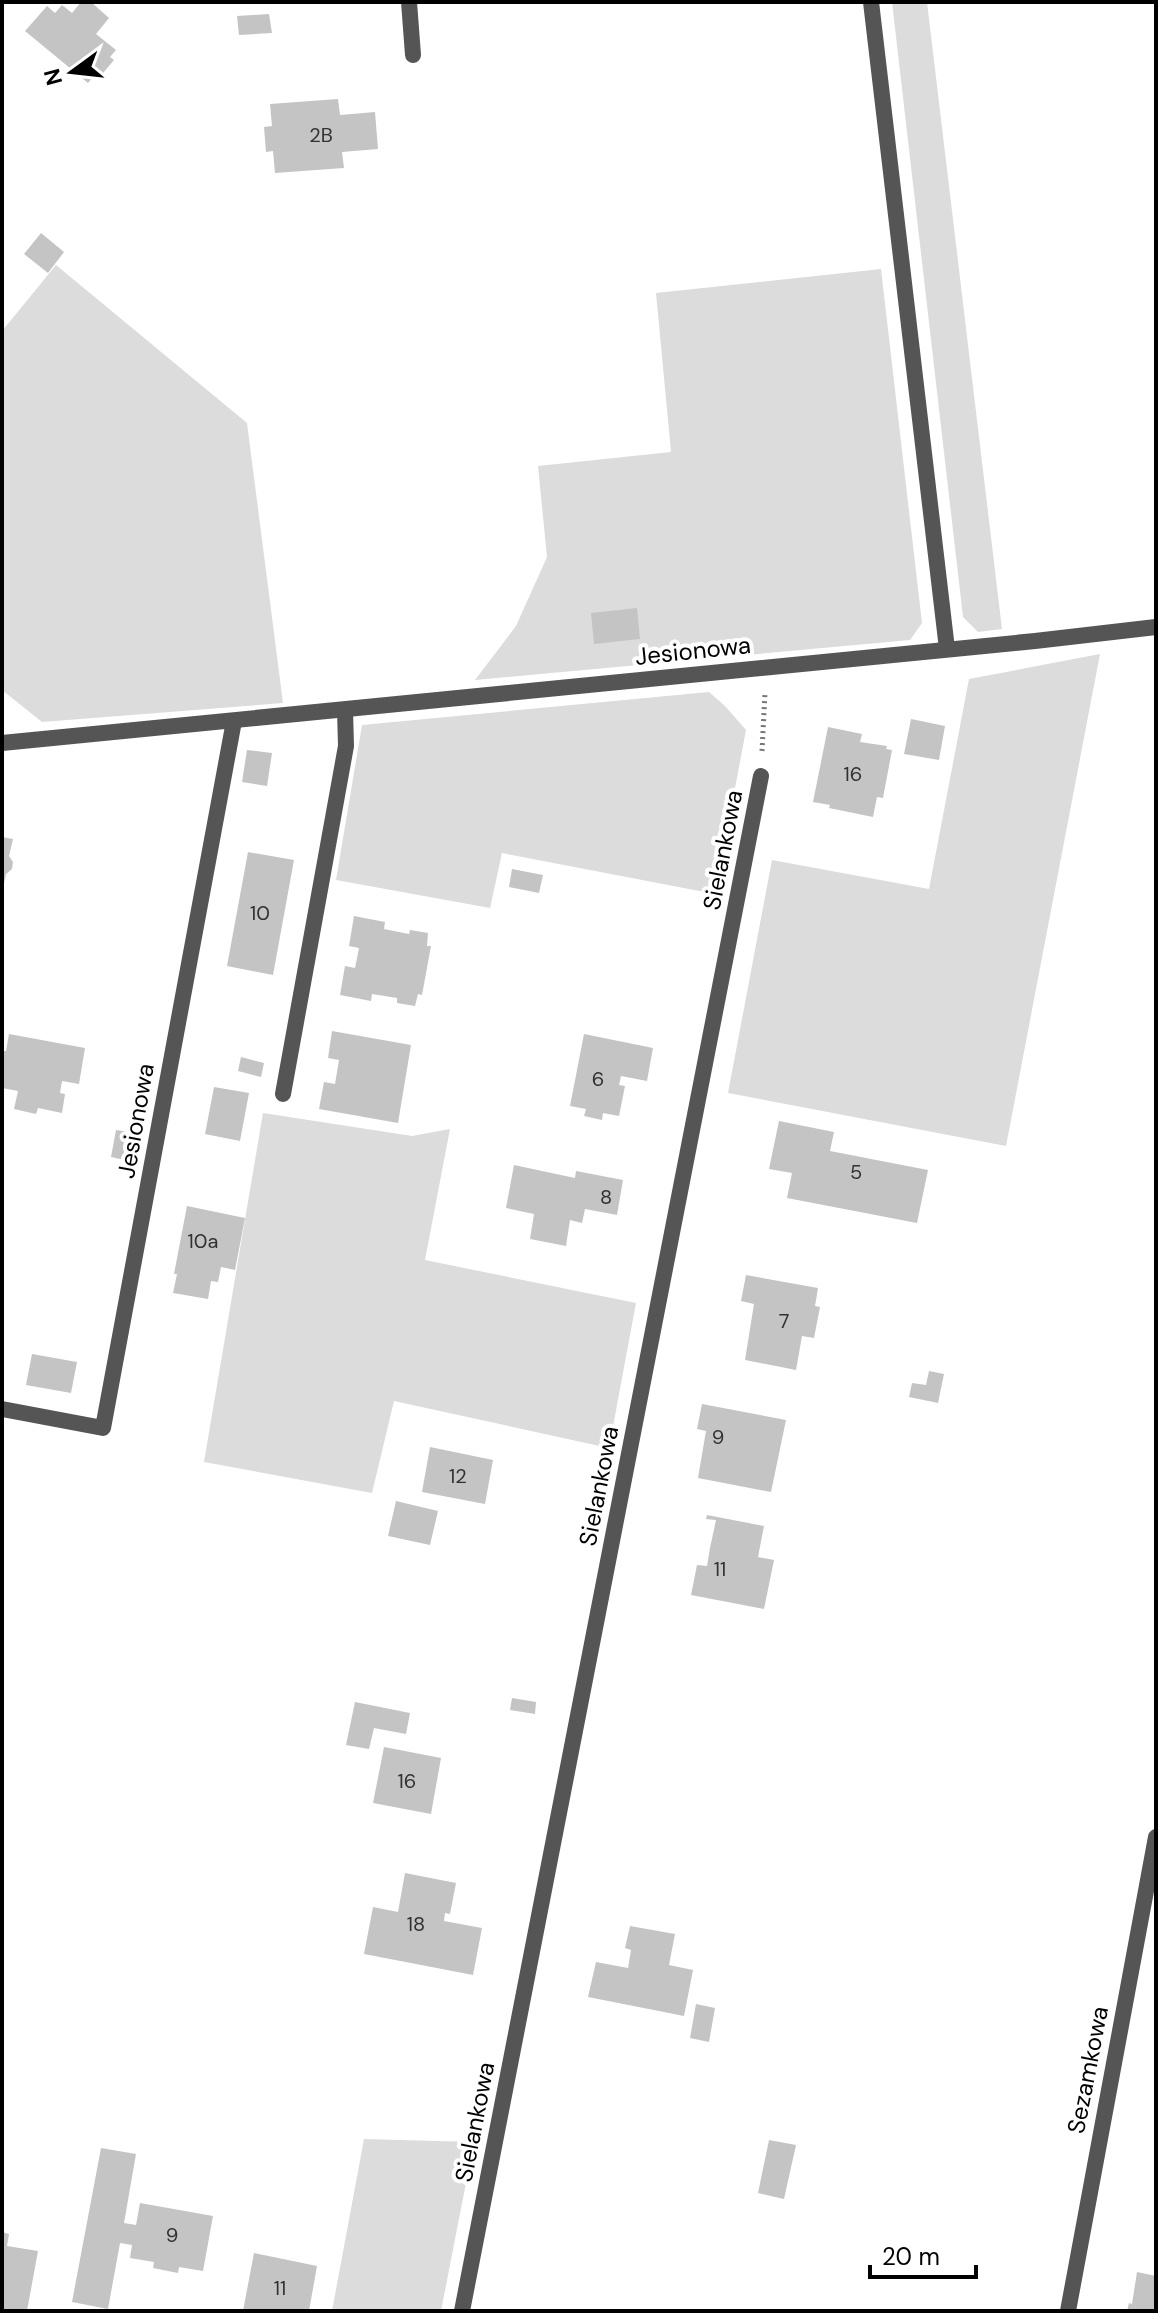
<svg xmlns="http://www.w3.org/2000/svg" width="1158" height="2313" font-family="'DM Sans',sans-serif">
<rect width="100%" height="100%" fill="#fff"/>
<!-- green -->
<path fill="#dcdcdc" d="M892 2H927L1002 629 978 632 963 617Z
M56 265 247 423 283 703 42 722 2 690V331Z
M881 269 922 623 910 640 475 680 516 626 547 557 538 466 671 452 656 293Z
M1100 654 1006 1146 728 1093 772 860 929 889 969 679Z
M709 692 725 706 746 730 715 894 502 853 490 908 336 880 362 725Z
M263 1113 412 1136 450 1129 425 1260 636 1303 609 1448 394 1401 372 1493 204 1462Z
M364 2139 474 2142 441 2311H332Z"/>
<!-- building -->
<path fill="#c4c4c4" d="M81 2H91L109 18 96 34 116 50 110 57 114 60 98 79 94 76 88 83 25 31 47 6 55 13 62 5 72 13Z
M269 14 272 33 239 35 237 16Z
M338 99 340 115 375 112 378 149 342 152 344 168 275 173 273 151 266 152 264 127 272 126 270 104Z
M41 233 64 252 48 273 24 254Z
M637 608 640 639 594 644 591 613Z
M911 719 945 726 939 760 904 754Z
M828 727 862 734 860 742 887 746 886 749 892 750 883 798 877 797 873 817 829 808 830 805 813 802Z
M247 750 272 753 267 786 242 782Z
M2 837 13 839 9 856 13 862 12 869 6 874 3 888Z
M248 852 294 860 273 975 227 966Z
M512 869 543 875 539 893 509 887Z
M354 916 385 922 384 929 409 934 410 930 428 933 427 946H431L422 995 418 994 415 1006 397 1003V998L372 994 371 1001 340 995 345 966 355 968 359 948 349 946Z
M332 1031 411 1045 398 1123 319 1109 324 1082 335 1084 339 1060 328 1058Z
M9 1034 85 1048 79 1084 62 1081 60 1093 65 1094 62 1113 38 1108 36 1114 14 1109 18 1091 2 1088V1051H6Z
M584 1034 653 1048 647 1081 621 1076 619 1085 625 1086 619 1116 603 1113 602 1120 584 1116 586 1109 570 1106Z
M241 1057 264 1063 261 1077 238 1071Z
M214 1087 249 1093 240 1141 205 1134Z
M779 1121 834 1132 830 1151 928 1170 917 1223 787 1198 792 1173 769 1169Z
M116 1130 135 1133 129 1161 111 1157Z
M514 1165 575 1178 576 1171 623 1180 617 1215 585 1209 582 1223 570 1220 566 1246 530 1239 534 1214 506 1208Z
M187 1206 245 1218 235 1270 221 1267 218 1282 211 1281 208 1299 173 1293 177 1274H174Z
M746 1275 818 1288 815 1306 820 1307 814 1338 802 1336 796 1370 745 1360 754 1304 741 1301Z
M32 1354 77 1362 71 1393 26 1385Z
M929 1371 944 1374 938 1403 909 1397 912 1383 926 1385Z
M702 1404 786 1420 771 1492 698 1478 706 1431 697 1429Z
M430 1447 493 1460 485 1504 422 1492Z
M396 1501 438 1511 430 1545 388 1536Z
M707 1515 764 1526 758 1557 774 1560 764 1609 691 1595 697 1565 707 1566 710 1548 716 1520 706 1519Z
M512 1698 536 1702 535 1714 510 1710Z
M355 1702 410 1713 406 1734 374 1728 369 1749 346 1745Z
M384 1747 441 1758 431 1814 373 1803Z
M405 1873 456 1883 450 1914 445 1913 444 1921 482 1928 473 1975 364 1954 373 1907 398 1912Z
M630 1926 675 1934 669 1965 693 1970 684 2016 588 1997 596 1962 628 1968 631 1950 625 1948Z
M696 2004 715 2008 709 2042 690 2038Z
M769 2140 796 2145 784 2199 758 2193Z
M101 2148 136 2154 124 2223 136 2225 140 2203 213 2216 203 2271 179 2267 178 2273 153 2268 154 2262 130 2258 132 2245 120 2243 108 2309 72 2302Z
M2 2232 9 2234 7 2246 38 2251 27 2311H2Z
M254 2253 317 2266 309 2311H243Z
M1137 2272 1156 2276V2311H1127L1129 2303 1132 2304Z"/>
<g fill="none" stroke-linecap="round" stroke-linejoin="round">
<!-- path -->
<path stroke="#777" stroke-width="5" stroke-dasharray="2 4" stroke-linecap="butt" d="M762 751 765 693"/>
<!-- lane -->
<path stroke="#555" stroke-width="16" d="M409 2 413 55
M871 2 947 649
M283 1094 346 746 345 710
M2 1409 103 1428 234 721"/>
<!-- street -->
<path stroke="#555" stroke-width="16" d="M2 743 1035 641 1156 627
M462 2311 761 776
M1068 2311 1156 1837"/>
</g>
<g text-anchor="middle" stroke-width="8" stroke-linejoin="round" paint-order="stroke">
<!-- number labels -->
<g font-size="20" fill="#313131">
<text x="321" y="142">2B</text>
<text x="853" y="781">16</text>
<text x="260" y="920">10</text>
<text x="598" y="1086">6</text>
<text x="856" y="1179">5</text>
<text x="606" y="1204">8</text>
<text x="203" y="1248">10a</text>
<text x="784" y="1328">7</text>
<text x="718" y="1444">9</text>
<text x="458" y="1483">12</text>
<text x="720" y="1576">11</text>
<text x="407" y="1788">16</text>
<text x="416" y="1931">18</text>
<text x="172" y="2242">9</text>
<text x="280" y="2295">11</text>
</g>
<!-- street labels -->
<g font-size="24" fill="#000" stroke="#fff">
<text transform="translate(693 651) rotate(-6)" y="8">Jesionowa</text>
<text transform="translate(723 850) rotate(-79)" y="8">Sielankowa</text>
<text transform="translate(136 1121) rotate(-80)" y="8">Jesionowa</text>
<text transform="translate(599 1486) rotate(-79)" y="8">Sielankowa</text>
<text transform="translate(1088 2070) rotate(-79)" y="8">Sezamkowa</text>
<text transform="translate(475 2122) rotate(-79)" y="8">Sielankowa</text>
</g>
</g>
<!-- border -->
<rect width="1158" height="2313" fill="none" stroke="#000000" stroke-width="8"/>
<!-- north arrow -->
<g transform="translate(72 72) rotate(255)" stroke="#ffffff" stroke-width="6" paint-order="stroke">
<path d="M0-6L14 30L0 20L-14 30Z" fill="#000000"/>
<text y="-12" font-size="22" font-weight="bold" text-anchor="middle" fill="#000000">N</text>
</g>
<!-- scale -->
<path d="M870 2265v12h106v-12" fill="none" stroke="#000000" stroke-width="4"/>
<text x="882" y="2265" font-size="24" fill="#000000" stroke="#ffffff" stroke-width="6" paint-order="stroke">20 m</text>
</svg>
